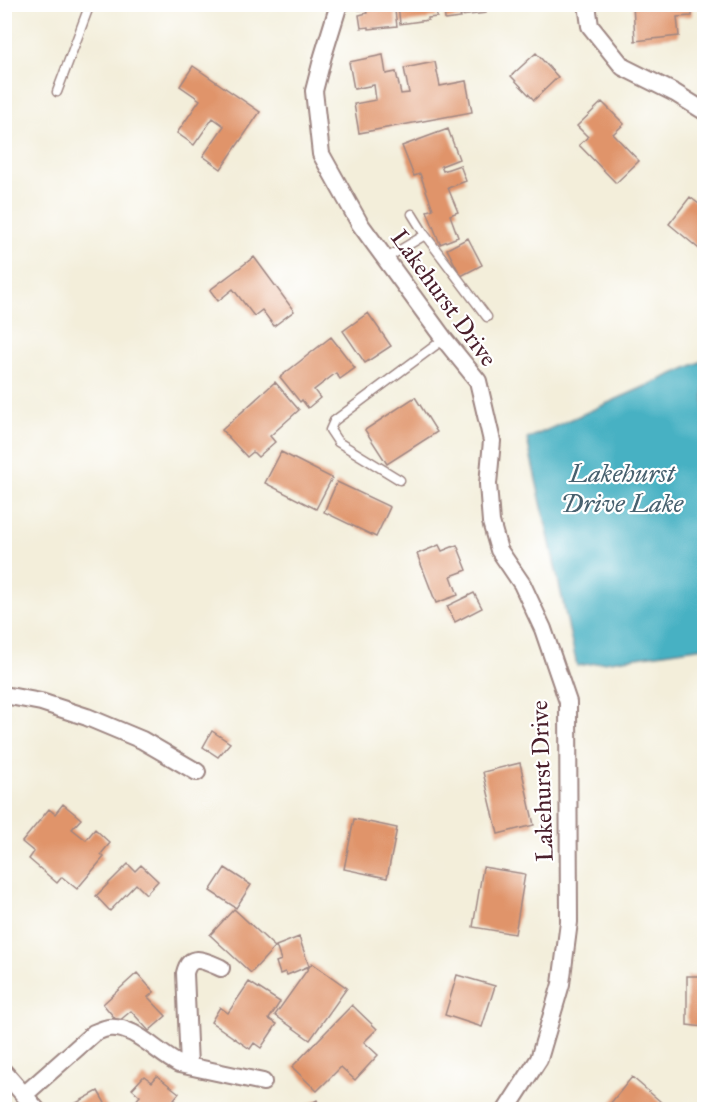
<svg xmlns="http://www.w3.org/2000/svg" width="709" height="1114" font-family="'IM FELL Great Primer',serif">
<rect width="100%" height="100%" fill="#fff"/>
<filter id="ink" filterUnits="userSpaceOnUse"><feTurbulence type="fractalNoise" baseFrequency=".0167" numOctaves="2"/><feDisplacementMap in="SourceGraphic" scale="12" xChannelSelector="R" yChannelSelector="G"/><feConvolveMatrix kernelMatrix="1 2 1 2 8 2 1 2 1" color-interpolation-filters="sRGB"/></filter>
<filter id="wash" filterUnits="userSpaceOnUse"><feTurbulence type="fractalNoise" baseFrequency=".008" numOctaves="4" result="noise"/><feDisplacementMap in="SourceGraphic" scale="24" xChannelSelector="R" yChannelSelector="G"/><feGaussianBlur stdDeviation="1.35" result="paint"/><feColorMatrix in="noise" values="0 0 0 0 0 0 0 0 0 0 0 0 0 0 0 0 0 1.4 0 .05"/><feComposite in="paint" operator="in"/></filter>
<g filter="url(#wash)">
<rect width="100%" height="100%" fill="#f3eeda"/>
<!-- water -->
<path fill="#46b1c3" stroke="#486877" stroke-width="1.5" d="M702 361 704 371V647L577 666 527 439Z"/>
<g id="blocks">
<!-- building -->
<path fill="#e0946a" d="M359 4H394L397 26 369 29V27L361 28 359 15 367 13 366 9 359 10Z
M398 4H435L437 17 428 18V20L400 24Z
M444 4H486V13L460 16 461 18 445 20Z
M633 4H692V16L677 17 679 36 635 41Z
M536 53 558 77 534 100 511 76Z
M383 55 386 74 396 72 401 94 409 93 404 68 435 62 440 86 466 81 472 112 359 133 354 104 376 100 374 85 354 89 349 62Z
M193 66 260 112 221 169 203 156 224 126 213 118 194 145 177 133 200 100 180 86Z
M602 102 624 124 613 134 639 161 616 183 579 145 588 137 577 126Z
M448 129 459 159 441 166 443 171 460 165 466 181 448 188 458 212 450 215 458 237 440 244 427 211 433 209 420 174 414 176 402 146Z
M690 197 704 208V253L669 224Z
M468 238 482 265 461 276 447 249Z
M254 257 294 311 274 326 262 310 254 316 233 289 218 301 210 290Z
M368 313 391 346 365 363 343 331Z
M331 337 355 368 340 379 336 373 314 390 320 398 308 408 302 400 300 402 280 377Z
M275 382 299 410 270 436 275 442 258 457 253 452 247 457 222 430Z
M415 397 437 432 387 464 365 430Z
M281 452 332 478 316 509 265 483Z
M337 482 390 507 376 537 324 512Z
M439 545 442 551 457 545 467 570 451 576 458 595 436 603 417 554Z
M474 593 482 608 455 622 447 606Z
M212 731 230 743 218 757 203 747Z
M520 763 534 825 498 834 483 772Z
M63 804 81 819 72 829 86 840 95 829 110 843 101 854 104 857 77 889 62 877 57 883 29 859 34 852 22 842 49 809 55 814Z
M354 819 397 828 387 878 344 869Z
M128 864 135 871 141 865 158 881 146 894 136 884 110 911 96 896Z
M483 867 525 874 515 934 473 927Z
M225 868 251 885 236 908 210 891Z
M234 909 275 947 251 973 210 935Z
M299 937 309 966 287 975 285 972 280 974 276 962 281 960 276 946Z
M312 963 347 988 310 1040 275 1015Z
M137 973 154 992 148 997 166 1016 149 1031 131 1011 118 1022 103 1004Z
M457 975 495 986 482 1027 445 1015Z
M687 976H704V1027L687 1025Z
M249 982 280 1002 269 1019 277 1024 261 1048 254 1043 250 1049 211 1022 220 1007 228 1013Z
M352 1005 377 1029 364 1042 378 1055 355 1080 341 1067 317 1091 292 1067Z
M144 1076 152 1082 157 1076 179 1093 174 1099 179 1104 175 1110H143L135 1102 140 1096 132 1089Z
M632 1077 661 1102 655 1110H605Z
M98 1091 109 1110H68L67 1108Z
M317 1100 322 1110H298Z"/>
</g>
</g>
<g filter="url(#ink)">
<use href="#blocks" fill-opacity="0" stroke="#9e8682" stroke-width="1.5"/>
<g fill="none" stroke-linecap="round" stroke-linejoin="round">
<defs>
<path id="lane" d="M57 92 90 4
M412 214 425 235 487 317
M385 259 425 235
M400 480 338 442 330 430 334 421 444 339"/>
<path id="street" d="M339 4 323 56 314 91 321 154 360 224 444 339 478 381 492 441 488 484 491 522 499 550 522 584 543 629 568 702 569 922 561 984 539 1059 506 1110
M587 4 590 26 623 67 675 93 704 111
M4 695 41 702 87 717 142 740 197 772
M189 1066 185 973C190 951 207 962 221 968
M4 1072 37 1110
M24 1095 94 1033C99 1031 103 1029 108 1028 133 1024 157 1053 179 1064L263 1082"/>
</defs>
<!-- lane casing -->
<use href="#lane" stroke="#9e8682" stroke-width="11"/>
<!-- street casing -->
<use href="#street" stroke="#9e8682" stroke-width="20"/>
<!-- lane -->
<use href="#lane" stroke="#fff" stroke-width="8"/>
<!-- street -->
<use href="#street" stroke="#fff" stroke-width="16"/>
</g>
</g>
<g text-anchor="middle" stroke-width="4.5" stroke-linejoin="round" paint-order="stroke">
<!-- street labels -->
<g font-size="24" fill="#4a1f2b" stroke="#fff">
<text transform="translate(444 298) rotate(54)" y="8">Lakehurst Drive</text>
<text transform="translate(542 781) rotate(-92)" y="8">Lakehurst Drive</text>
</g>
<!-- water labels -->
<g font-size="26" font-style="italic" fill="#48616f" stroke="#fff">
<text x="622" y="482">Lakehurst<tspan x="622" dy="30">Drive Lake</tspan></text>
</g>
</g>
<!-- margin -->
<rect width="709" height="1114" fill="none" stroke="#fff" stroke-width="24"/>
</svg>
